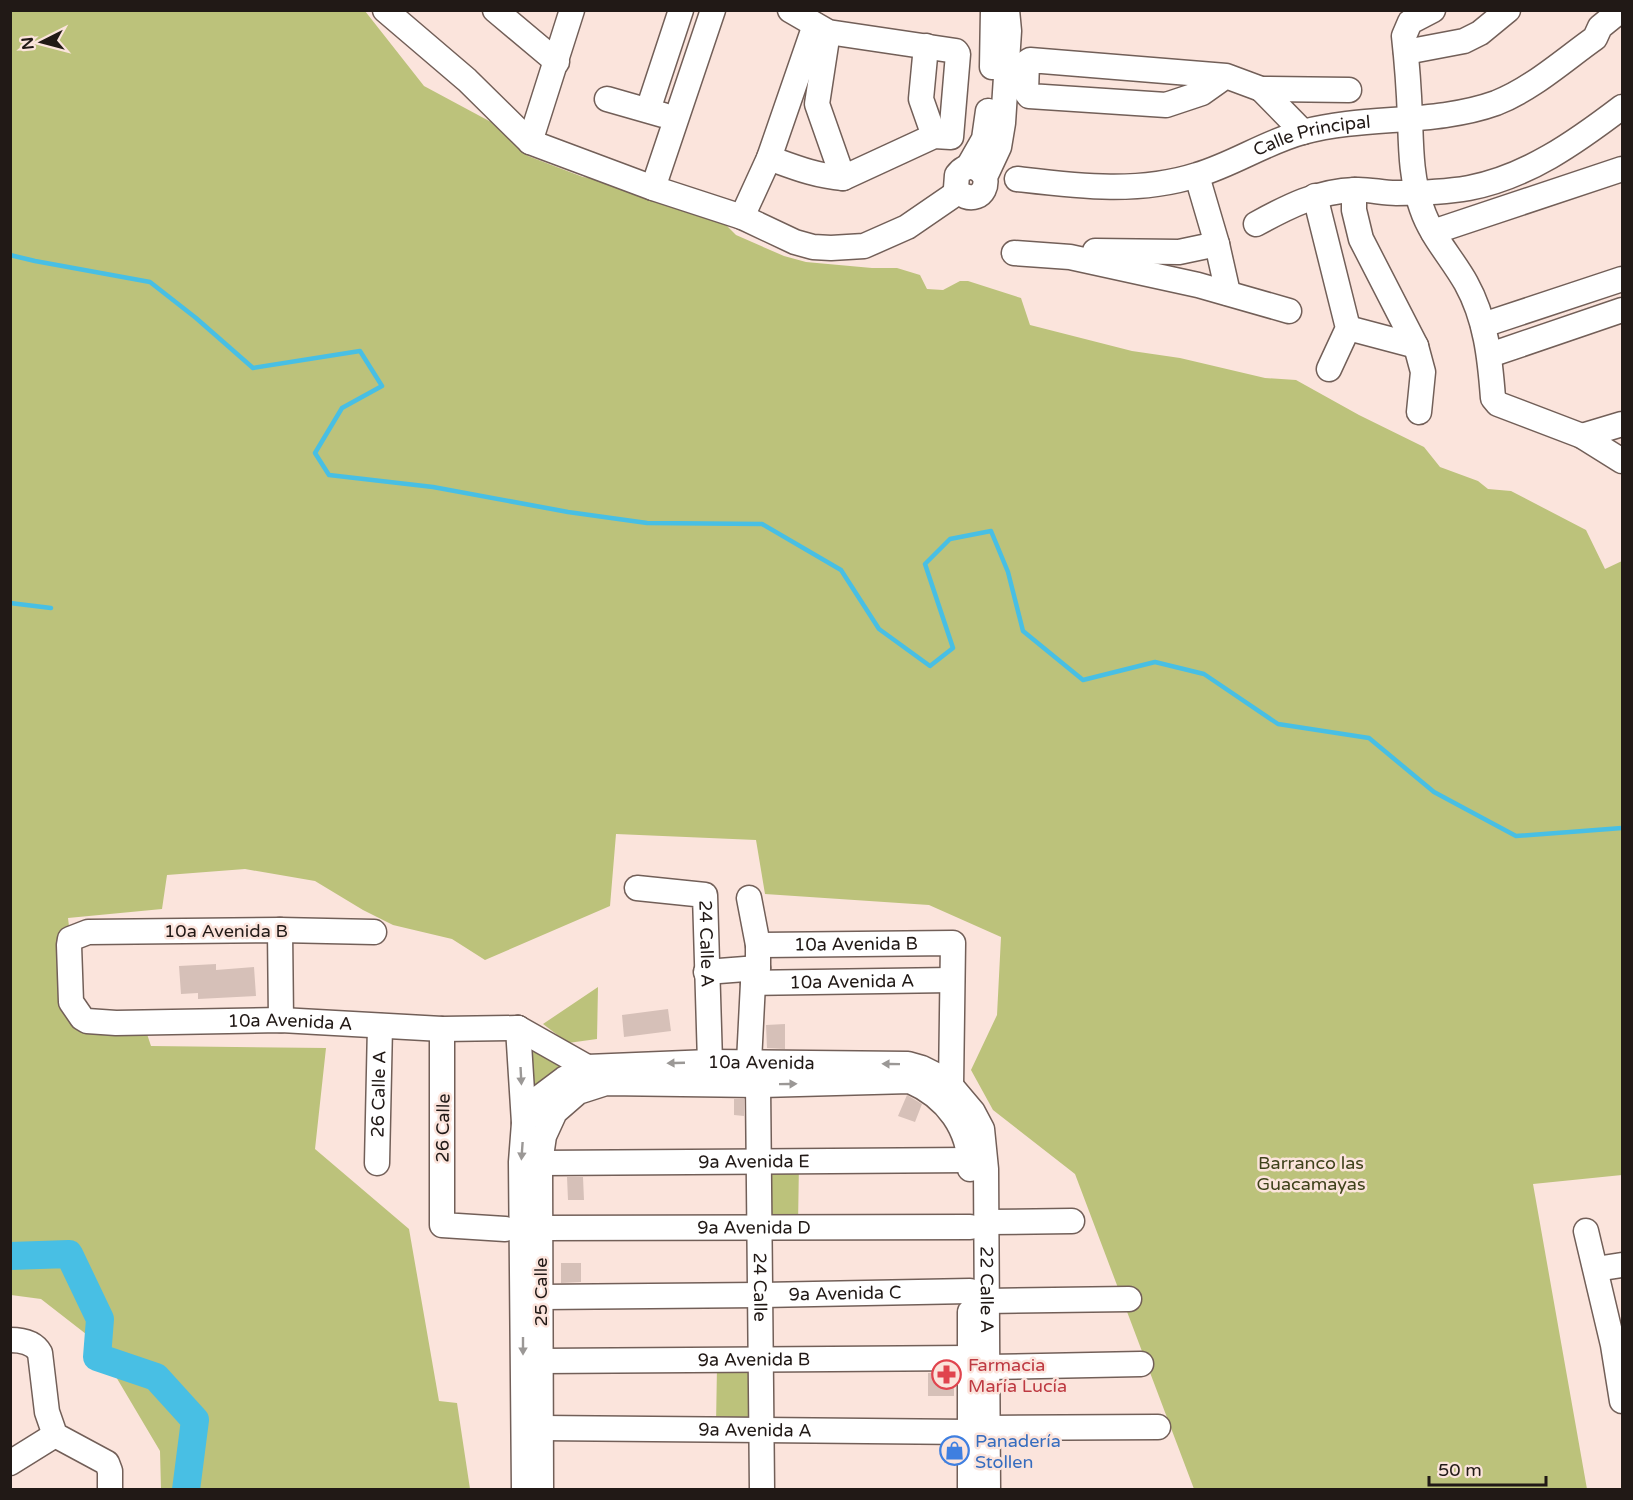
<svg xmlns="http://www.w3.org/2000/svg" width="1633" height="1500" font-family="'Varela Round',sans-serif">
<rect width="100%" height="100%" fill="#fbe4dc"/>
<!-- green -->
<path fill="#bcc27b" d="M11 11H365L424 86 491 122 528 156 583 177 617 182 705 204 736 235 784 256 806 262 872 268H897L920 275 927 289 943 290 960 281H968L1021 298 1030 325 1132 351 1180 358 1265 378 1296 380 1359 415 1424 447 1440 467 1478 481 1488 489 1511 491 1586 530 1605 569 1622 561V1175L1533 1184 1587 1489H1194L1075 1174 993 1110 971 1070 997 1015 1001 937 929 905 765 894 756 840 616 834 610 906 485 960 452 939 393 925 363 910 315 881 245 869 167 875 162 909 68 918 80 1017 140 1013 151 1046 326 1048 315 1149 409 1229 439 1401 457 1403 470 1489H161L160 1451 109 1365 86 1334 41 1299 11 1295Z
M598 987 597 1039 568 1043 543 1024Z
M524 1037 575 1068 528 1104Z
M799 1162 798 1225 758 1226 756 1167Z
M753 1365V1425H716L717 1366Z"/>
<g fill="none" stroke-linecap="round" stroke-linejoin="round">
<!-- stream -->
<path stroke="#48bfe4" stroke-width="4.5" d="M10 255 35 261 150 282 196 318 253 368 360 351 382 386 342 408 315 453 329 475 433 487 568 512 647 523 762 524 841 570 879 629 930 666 953 648 925 564 950 539 991 531 1008 572 1023 631 1083 680 1155 662 1204 674 1278 724 1369 738 1434 792 1516 836 1622 828
M10 603 51 608"/>
<!-- river -->
<path stroke="#48bfe4" stroke-width="28" d="M10 1256 69 1254 100 1319 97 1357 156 1377 195 1420 186 1490"/>
</g>
<!-- building -->
<path fill="#d6c0b8" d="M216 964V970L254 967 256 996 198 999V993L181 994 179 966Z
M668 1009 671 1031 624 1037 622 1015Z
M785 1024V1049L767 1048 766 1025Z
M907 1095 922 1104 915 1122 898 1116Z
M734 1099H744V1116L734 1115Z
M567 1177H583L584 1200H568Z
M561 1263H581V1282L561 1283Z
M954 1372V1396H928V1373Z
M944 1446H956V1463H944Z"/>
<g fill="none" stroke-linecap="round" stroke-linejoin="round">
<defs>
<g id="minor">
<path d="M385 10 467 80 530 142 653 188 742 217 795 242 813 247 831 248 864 246 907 227 958 192"/>
<path d="M495 10 557 62"/>
<path d="M1433 10 1410 22 1404 36C1407 63 1409 91 1410 118 1411 148 1411 179 1422 209 1431 236 1452 258 1466 283 1486 319 1490 358 1493 398L1498 404 1582 436 1622 461"/>
<path d="M828 32 817 104 843 178"/>
<path d="M926 46 921 99 934 136"/>
<path d="M1406 52 1464 41 1480 33 1508 10"/>
<path d="M992 67 993 10"/>
<path d="M1226 76 1202 93 1166 105 1029 96 1026 92 1027 62 1030 60 1226 76 1261 89 1349 90"/>
<path d="M1261 89 1303 132"/>
<path d="M607 99 663 115"/>
<path d="M648 110 681 10"/>
<path d="M530 142 572 10"/>
<path d="M769 158C794 167 816 176 843 178L934 136 951 137 958 54 956 51 828 32 790 10"/>
<path d="M968 167 984 139 988 111"/>
<path d="M1197 176 1217 244 1228 293"/>
<path d="M985 177C978 164 965 164 957 175L956 188C967 205 989 197 985 177L999 147 1003 123 1009 31 1007 10"/>
<path id="s1" d="M1017 179C1077 186 1138 194 1197 175 1234 164 1266 142 1303 132 1366 115 1435 125 1496 103 1532 89 1564 60 1595 38L1600 27 1621 10"/>
<path d="M653 188 713 10"/>
<path d="M1354 190V210L1361 239 1416 346 1423 372 1419 412"/>
<path d="M1315 196 1348 328 1329 369"/>
<path d="M742 217 769 158 815 25"/>
<path d="M1256 224C1287 207 1318 191 1355 190 1368 189 1382 193 1396 193 1419 193 1446 192 1469 188 1527 177 1576 142 1622 107"/>
<path d="M1433 232 1622 169"/>
<path d="M1095 251 1179 252 1217 244"/>
<path d="M1014 253 1070 257 1198 285 1289 311"/>
<path d="M1483 325 1622 279"/>
<path d="M1348 328 1416 346"/>
<path d="M1490 355 1622 310"/>
<path d="M1582 436 1622 424"/>
<path id="s2" d="M637 888 705 895 710 1062"/>
<path d="M280 930 281 1020"/>
<path id="s3" d="M374 932 280 930 88 932 70 939 69 945 71 1002 82 1018 87 1021 116 1023 281 1020 442 1029 518 1028"/>
<path id="s4" d="M758 945 953 943 951 1086"/>
<path d="M706 972 758 968"/>
<path id="s5" d="M753 983 952 980"/>
<path d="M518 1028 524 1123"/>
<path d="M518 1028 587 1067"/>
<path d="M442 1029V1225L505 1229"/>
<path d="M749 1062 753 983 758 968V945L749 898"/>
<path id="s6" d="M758 1085 762 1490"/>
<path id="s7" d="M377 1163 380 1026"/>
<path id="s8" d="M540 1163 970 1160"/>
<path d="M986 1222 1072 1221"/>
<path id="s9" d="M540 1228 970 1227"/>
<path d="M1586 1231 1613 1345 1622 1401"/>
<path d="M1596 1269 1622 1265"/>
<path id="s10" d="M541 1297 760 1295 970 1291"/>
<path d="M986 1301 1129 1299"/>
<path d="M10 1340C22 1340 34 1342 40 1353L47 1412 55 1435 107 1463 110 1471V1490"/>
<path id="s11" d="M540 1361 970 1358"/>
<path d="M987 1367 1141 1364"/>
<path id="s12" d="M541 1428 970 1432"/>
<path d="M987 1428 1158 1427"/>
<path d="M10 1463 55 1435"/>
<path id="s13" d="M524 1490 521 1162 524 1123 540 1097 564 1079 587 1067 710 1062 908 1064 922 1068 946 1080 973 1112 982 1129 986 1169 988 1490"/>
<path d="M541 1490 540 1163 544 1136 555 1112 578 1092 606 1083 758 1085 910 1081C947 1097 970 1129 970 1169"/>
<path d="M970 1490V1312"/>
</g>
</defs>
<!-- minor casing -->
<use href="#minor" stroke="#725f58" stroke-width="27"/>
<!-- minor -->
<use href="#minor" stroke="#fff" stroke-width="24"/>
</g>
<!-- one-way arrows -->
<defs><path id="oneway-solid" d="M-6-.8H1V-3.2L6.5 0L1 3.2V.8H-6Z" transform="scale(1.5)"/></defs>
<g fill="#9b9896">
<use href="#oneway-solid" transform="translate(676 1063) rotate(178)"/>
<use href="#oneway-solid" transform="translate(891 1064) rotate(-179)"/>
<use href="#oneway-solid" transform="translate(521 1076) rotate(87)"/>
<use href="#oneway-solid" transform="translate(788 1084) rotate(-1)"/>
<use href="#oneway-solid" transform="translate(522 1151) rotate(94)"/>
<use href="#oneway-solid" transform="translate(523 1346) rotate(90)"/>
</g>
<!-- icons -->
<defs>
<symbol id="pharmacy-ring" viewBox="-11 -11 22 22"><circle r="9.5" fill="#fbe4dc" stroke="#e0444e" stroke-width="1.5"/><path d="M-2-6h4v4h4v4h-4v4h-4v-4h-4v-4h4Z" fill="#e0444e"/></symbol>
<symbol id="shop-ring" viewBox="-11 -11 22 22"><circle r="9.5" fill="#fbe4dc" stroke="#3f7fe0" stroke-width="1.5"/><path d="M-5-2.5h2.3a2.7 3.5 0 0 1 5.4 0H5L5.5 6h-11ZM-1.5-2.5h3a1.5 2.3 0 0 0-3 0Z" fill="#3f7fe0"/></symbol>
</defs>
<g fill-rule="evenodd">
<use href="#pharmacy-ring" x="930" y="1358" width="33" height="33"/>
<use href="#shop-ring" x="938" y="1434" width="33" height="33"/>
</g>
<g text-anchor="middle" stroke-width="5" stroke-linejoin="round" paint-order="stroke">
<!-- street labels -->
<g font-size="18" fill="#211916" stroke="#fbe4dc">
<text dy="6" stroke="none"><textPath href="#s1" startOffset="304">Calle Principal</textPath></text>
<text x="226" y="937">10a Avenida B</text>
<text dy="6" stroke="none"><textPath href="#s4" startOffset="98">10a Avenida B</textPath></text>
<text dy="6" stroke="none"><textPath href="#s2" startOffset="117">24 Calle A</textPath></text>
<text dy="6" stroke="none"><textPath href="#s5" startOffset="99">10a Avenida A</textPath></text>
<text dy="6" stroke="none"><textPath href="#s3" startOffset="597">10a Avenida A</textPath></text>
<text dy="6" stroke="none"><textPath href="#s13" startOffset="628">10a Avenida</textPath></text>
<text dy="6" stroke="none"><textPath href="#s7" startOffset="69">26 Calle A</textPath></text>
<text transform="translate(443 1128) rotate(-89)" y="6">26 Calle</text>
<text dy="6" stroke="none"><textPath href="#s8" startOffset="214">9a Avenida E</textPath></text>
<text dy="6" stroke="none"><textPath href="#s9" startOffset="214">9a Avenida D</textPath></text>
<text dy="6" stroke="none"><textPath href="#s6" startOffset="202">24 Calle</textPath></text>
<text dy="6" stroke="none"><textPath href="#s13" startOffset="1038">22 Calle A</textPath></text>
<text transform="translate(541 1292) rotate(-90)" y="6">25 Calle</text>
<text dy="6" stroke="none"><textPath href="#s10" startOffset="304">9a Avenida C</textPath></text>
<text dy="6" stroke="none"><textPath href="#s11" startOffset="214">9a Avenida B</textPath></text>
<text dy="6" stroke="none"><textPath href="#s12" startOffset="214">9a Avenida A</textPath></text>
</g>
<!-- park labels -->
<g font-size="18" fill="#3f421b" stroke="#fbe4dc">
<text x="1311" y="1169">Barranco las<tspan x="1311" dy="21">Guacamayas</tspan></text>
</g>
<!-- health labels -->
<g font-size="18" fill="#be3a42" stroke="#fbe4dc" text-anchor="start">
<text x="968" y="1371">Farmacia<tspan x="968" dy="21">María Lucía</tspan></text>
</g>
<!-- shop labels -->
<g font-size="18" fill="#366cbe" stroke="#fbe4dc" text-anchor="start">
<text x="975" y="1447">Panadería<tspan x="975" dy="21">Stollen</tspan></text>
</g>
</g>
<!-- border -->
<rect width="1633" height="1500" fill="none" stroke="#211916" stroke-width="24"/>
<!-- north arrow -->
<g transform="translate(42 42) rotate(264)" stroke="#fbe4dc" stroke-width="4.5" paint-order="stroke">
<path d="M0-4.5L10 22L0 15L-10 22Z" fill="#211916"/>
<text y="-9" font-size="16" font-weight="bold" text-anchor="middle" fill="#211916">N</text>
</g>
<!-- scale -->
<path d="M1429 1476v9h117v-9" fill="none" stroke="#211916" stroke-width="3"/>
<text x="1438" y="1476" font-size="18" fill="#211916" stroke="#fbe4dc" stroke-width="4.5" paint-order="stroke">50 m</text>
</svg>
